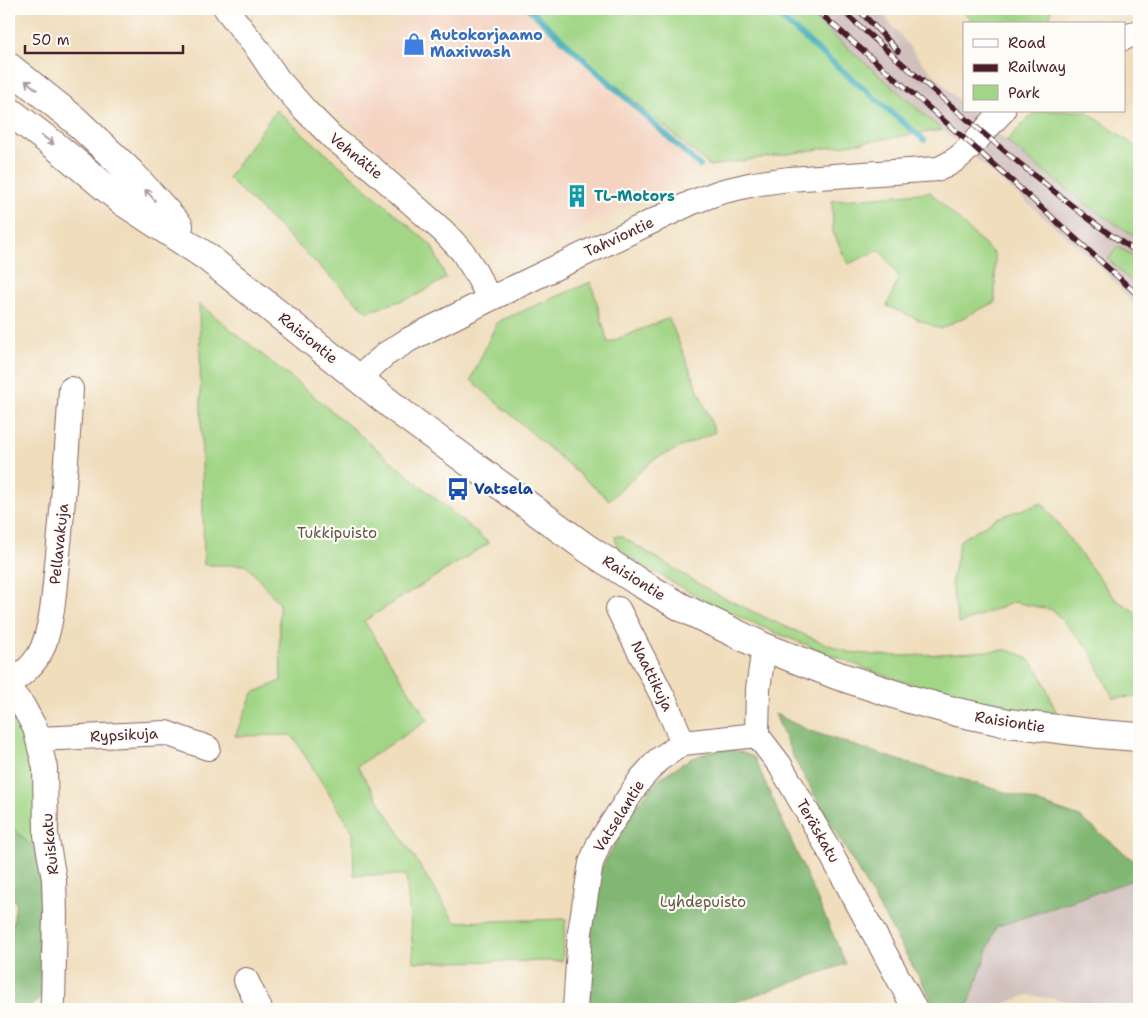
<svg xmlns="http://www.w3.org/2000/svg" width="1148" height="1018" font-family="'Shantell Sans',sans-serif">
<rect width="100%" height="100%" fill="#fdfcf7"/>
<filter id="ink" filterUnits="userSpaceOnUse"><feTurbulence type="fractalNoise" baseFrequency=".02" numOctaves="2"/><feDisplacementMap in="SourceGraphic" scale="10" xChannelSelector="R" yChannelSelector="G"/><feConvolveMatrix kernelMatrix="1 2 1 2 8 2 1 2 1" color-interpolation-filters="sRGB"/></filter>
<filter id="wash" filterUnits="userSpaceOnUse"><feTurbulence type="fractalNoise" baseFrequency=".0096" numOctaves="4" result="noise"/><feDisplacementMap in="SourceGraphic" scale="20" xChannelSelector="R" yChannelSelector="G"/><feGaussianBlur stdDeviation="1.12" result="paint"/><feColorMatrix in="noise" values="0 0 0 0 0 0 0 0 0 0 0 0 0 0 0 0 0 1.4 0 .05"/><feComposite in="paint" operator="in"/></filter>
<g filter="url(#wash)">
<rect width="100%" height="100%" fill="#efddbc"/>
<!-- built -->
<path fill="#f4d3c0" d="M410 9H528L710 166 540 249 520 253 499 250 481 239 327 104Z"/>
<!-- industrial -->
<path fill="#d0c0bc" d="M803 9H879L920 60 964 106V111H970L1067 190 1094 210 1139 238V259L1118 247 1109 259 1139 289V310L1101 267 1083 251Z
M1139 878V1009H1119L1028 995 990 1009H967L996 927Z"/>
<!-- green -->
<path fill="#a2d686" stroke="#767a58" d="M528 9H803L942 130 710 166Z
M960 9H1051L1050 20 1055 24H976Z
M276 110 432 246 446 278 415 296 367 312 228 178Z
M1036 111H1086L1139 149V238C1091 211 1049 175 1006 141Z
M930 192 995 255V302L940 329 887 306 899 277 880 250 848 264 833 232 832 201Z
M1118 247 1139 259V289L1108 259Z
M591 282 608 343 669 318 715 432 654 459 609 500 471 380 497 322Z
M199 304 310 393 489 543 364 621 428 720 357 766 455 922 566 919 562 961 414 962 406 875H354L353 832 292 735 235 736 253 693 281 681 279 603 246 565H204Z
M1042 503 1115 599 1139 614V697L1113 698 1090 650 1053 610 1014 602 959 624 951 584 960 540 999 517Z
M615 536H621L714 593 775 622 826 644 848 652 876 655 905 656 1006 650C1015 652 1024 655 1031 662 1043 673 1050 699 1057 714L1013 709 941 694 877 673 771 631 709 603 621 553 617 548Z
M9 703 30 730 41 770 39 852 9 825Z"/>
<!-- forest -->
<path fill="#81b773" stroke="#666b4f" d="M775 714 810 731 908 763 1028 799 1080 817 1139 865V878L996 927 967 1009H958L935 1005 794 759Z
M714 750H735L754 757 846 964 715 1009H581L599 873 633 809 661 777 690 759Z
M9 825 39 852 43 910V993L31 1009H9V951L16 902 9 897Z"/>
<g fill="none" stroke-linecap="round" stroke-linejoin="round">
<!-- stream -->
<path stroke="#3cabb9" stroke-width="6" d="M529 9 700 166
M770 9 924 140"/>
</g>
</g>
<g filter="url(#ink)">
<g fill="none" stroke-linecap="round" stroke-linejoin="round">
<defs>
<path id="minor" d="M226 9 259 51 277 78 305 110 333 138 373 169 443 231 462 251 473 268 490 299
M1124 38 1139 32
M358 378 386 354 410 339 490 299 693 202 720 192 754 184 789 179 938 169C967 158 981 132 1003 111
M618 609 666 703 683 743
M764 647 758 689 757 735 780 765 824 841 915 1009
M9 684C21 675 31 668 39 655 51 634 54 596 56 573 63 512 67 450 71 389
M9 689 23 706 35 728 45 768 46 835 54 879 55 914 53 1003 51 1009
M38 739 166 733 208 748
M246 980 260 1009
M575 1009 580 932 591 863 599 843 640 780 658 760 683 743 757 735"/>
<path id="major" d="M9 67 75 120 131 173 179 226
M9 111 58 148 122 201 207 257 399 411 585 547 640 583 683 608 764 647 839 676 909 699 957 712 1008 723 1099 734 1139 737"/>
</defs>
<!-- minor casing -->
<use href="#minor" stroke="#84625e" stroke-width="26"/>
<!-- major casing -->
<use href="#major" stroke="#84625e" stroke-width="30"/>
<!-- minor -->
<use href="#minor" stroke="#fff" stroke-width="24"/>
<!-- major -->
<use href="#major" stroke="#fff" stroke-width="28"/>
<defs>
<path id="rail" d="M815 9 972 145 1139 296
M840 9C903 64 965 119 1030 172 1065 200 1100 230 1139 253
M858 9 898 51"/>
</defs>
<!-- rail casing -->
<use href="#rail" stroke="#4a1f2b" stroke-width="5.5"/>
<!-- rail -->
<use href="#rail" stroke="#fdfcf7" stroke-width="4" stroke-dasharray="11" stroke-linecap="butt"/>
</g>
<!-- one-way arrows -->
<defs><path id="oneway-shaft" d="M-6 0H5M1.5-3L5.5 0L1.5 3" fill="none" stroke-width="1.6" stroke-linecap="round" stroke-linejoin="round" transform="scale(1.25)"/></defs>
<g stroke="#ae9aa0">
<use href="#oneway-shaft" transform="translate(31 85) rotate(-141)"/>
<use href="#oneway-shaft" transform="translate(48 140) rotate(37)"/>
<use href="#oneway-shaft" transform="translate(150 195) rotate(-132)"/>
</g>
</g>
<!-- icons -->
<defs>
<symbol id="shop-bare" viewBox="-9 -9 18 18"><path d="M-5-2.5h2.3a2.7 3.5 0 0 1 5.4 0H5L5.5 6h-11ZM-1.5-2.5h3a1.5 2.3 0 0 0-3 0Z" fill="#3f7fe0" stroke="#fdfcf7" stroke-width="2.5" paint-order="stroke"/></symbol>
<symbol id="building-bare" viewBox="-9 -9 18 18"><path d="M-4-6H4V6H1V3H-1V6H-4ZM-2.5-4.3h1.7v1.8h-1.7ZM.8-4.3h1.7v1.8H.8ZM-2.5-1h1.7V.8h-1.7ZM.8-1h1.7V.8H.8Z" fill="#0f9aa8" stroke="#fdfcf7" stroke-width="2.5" paint-order="stroke"/></symbol>
<symbol id="bus-bare" viewBox="-9 -9 18 18"><path d="M-5-6H5V4H4V6H2V4H-2V6H-4V4H-5ZM-3.5-4V0h7V-4ZM-3.5 1.2v1.5H-2V1.2ZM2 1.2v1.5H3.5V1.2Z" fill="#1a4fb4" stroke="#fdfcf7" stroke-width="2.5" paint-order="stroke"/></symbol>
</defs>
<g fill-rule="evenodd">
<use href="#shop-bare" x="398" y="28" width="32" height="32"/>
<use href="#building-bare" x="561" y="180" width="32" height="32"/>
<use href="#bus-bare" x="442" y="473" width="32" height="32"/>
</g>
<g text-anchor="middle" stroke-width="4.5" stroke-linejoin="round" paint-order="stroke">
<!-- shop labels -->
<g font-size="15" font-weight="bold" fill="#366cbe" stroke="#fdfcf7" text-anchor="start">
<text x="430" y="40">Autokorjaamo<tspan x="430" dy="17">Maxiwash</tspan></text>
</g>
<!-- street labels -->
<g font-size="15" fill="#4a1f2b" stroke="#fdfcf7">
<text transform="translate(356 156) rotate(39)" y="5">Vehnätie</text>
<text transform="translate(619 237) rotate(-25)" y="5">Tahviontie</text>
<text transform="translate(308 338) rotate(39)" y="5">Raisiontie</text>
<text transform="translate(59 544) rotate(-84)" y="5">Pellavakuja</text>
<text transform="translate(634 578) rotate(32)" y="5">Raisiontie</text>
<text transform="translate(652 676) rotate(64)" y="5">Naattikuja</text>
<text transform="translate(1010 722) rotate(9)" y="5">Raisiontie</text>
<text transform="translate(124 735) rotate(-3)" y="5">Rypsikuja</text>
<text transform="translate(619 816) rotate(-58)" y="5">Vatselantie</text>
<text transform="translate(818 831) rotate(60)" y="5">Teräskatu</text>
<text transform="translate(50 844) rotate(-96)" y="5">Ruiskatu</text>
</g>
<!-- culture labels -->
<g font-size="15" font-weight="bold" fill="#0d838f" stroke="#fdfcf7" text-anchor="start">
<text x="594" y="201">TL-Motors</text>
</g>
<!-- transit labels -->
<g font-size="15" font-weight="bold" fill="#164399" stroke="#fdfcf7" text-anchor="start">
<text x="474" y="494">Vatsela</text>
</g>
<!-- park labels -->
<g font-size="15" fill="#645646" stroke="#fdfcf7">
<text x="337" y="538">Tukkipuisto</text>
<text x="703" y="907">Lyhdepuisto</text>
</g>
</g>
<!-- margin -->
<rect width="1148" height="1018" fill="none" stroke="#fdfcf7" stroke-width="30"/>
<!-- legend -->
<rect x="963" y="22" width="162" height="90" fill="#fdfcf7" stroke="#b5a4a5"/>
<rect x="973" y="39" width="25" height="8" fill="#ffffff" stroke="#b5a4a5"/>
<text x="1008" y="48" font-size="15" fill="#4a1f2b">Road</text>
<rect x="973" y="64" width="25" height="8" fill="#4a1f2b" stroke="#b5a4a5"/>
<text x="1008" y="72" font-size="15" fill="#4a1f2b">Railway</text>
<rect x="973" y="85" width="25" height="15" fill="#a2d686" stroke="#b5a4a5"/>
<text x="1008" y="98" font-size="15" fill="#4a1f2b">Park</text>
<!-- scale -->
<path d="M25 45v8h158v-8" fill="none" stroke="#4a1f2b" stroke-width="2.5"/>
<text x="32" y="45" font-size="15" fill="#4a1f2b" stroke="#fdfcf7" stroke-width="4" paint-order="stroke">50 m</text>
</svg>
